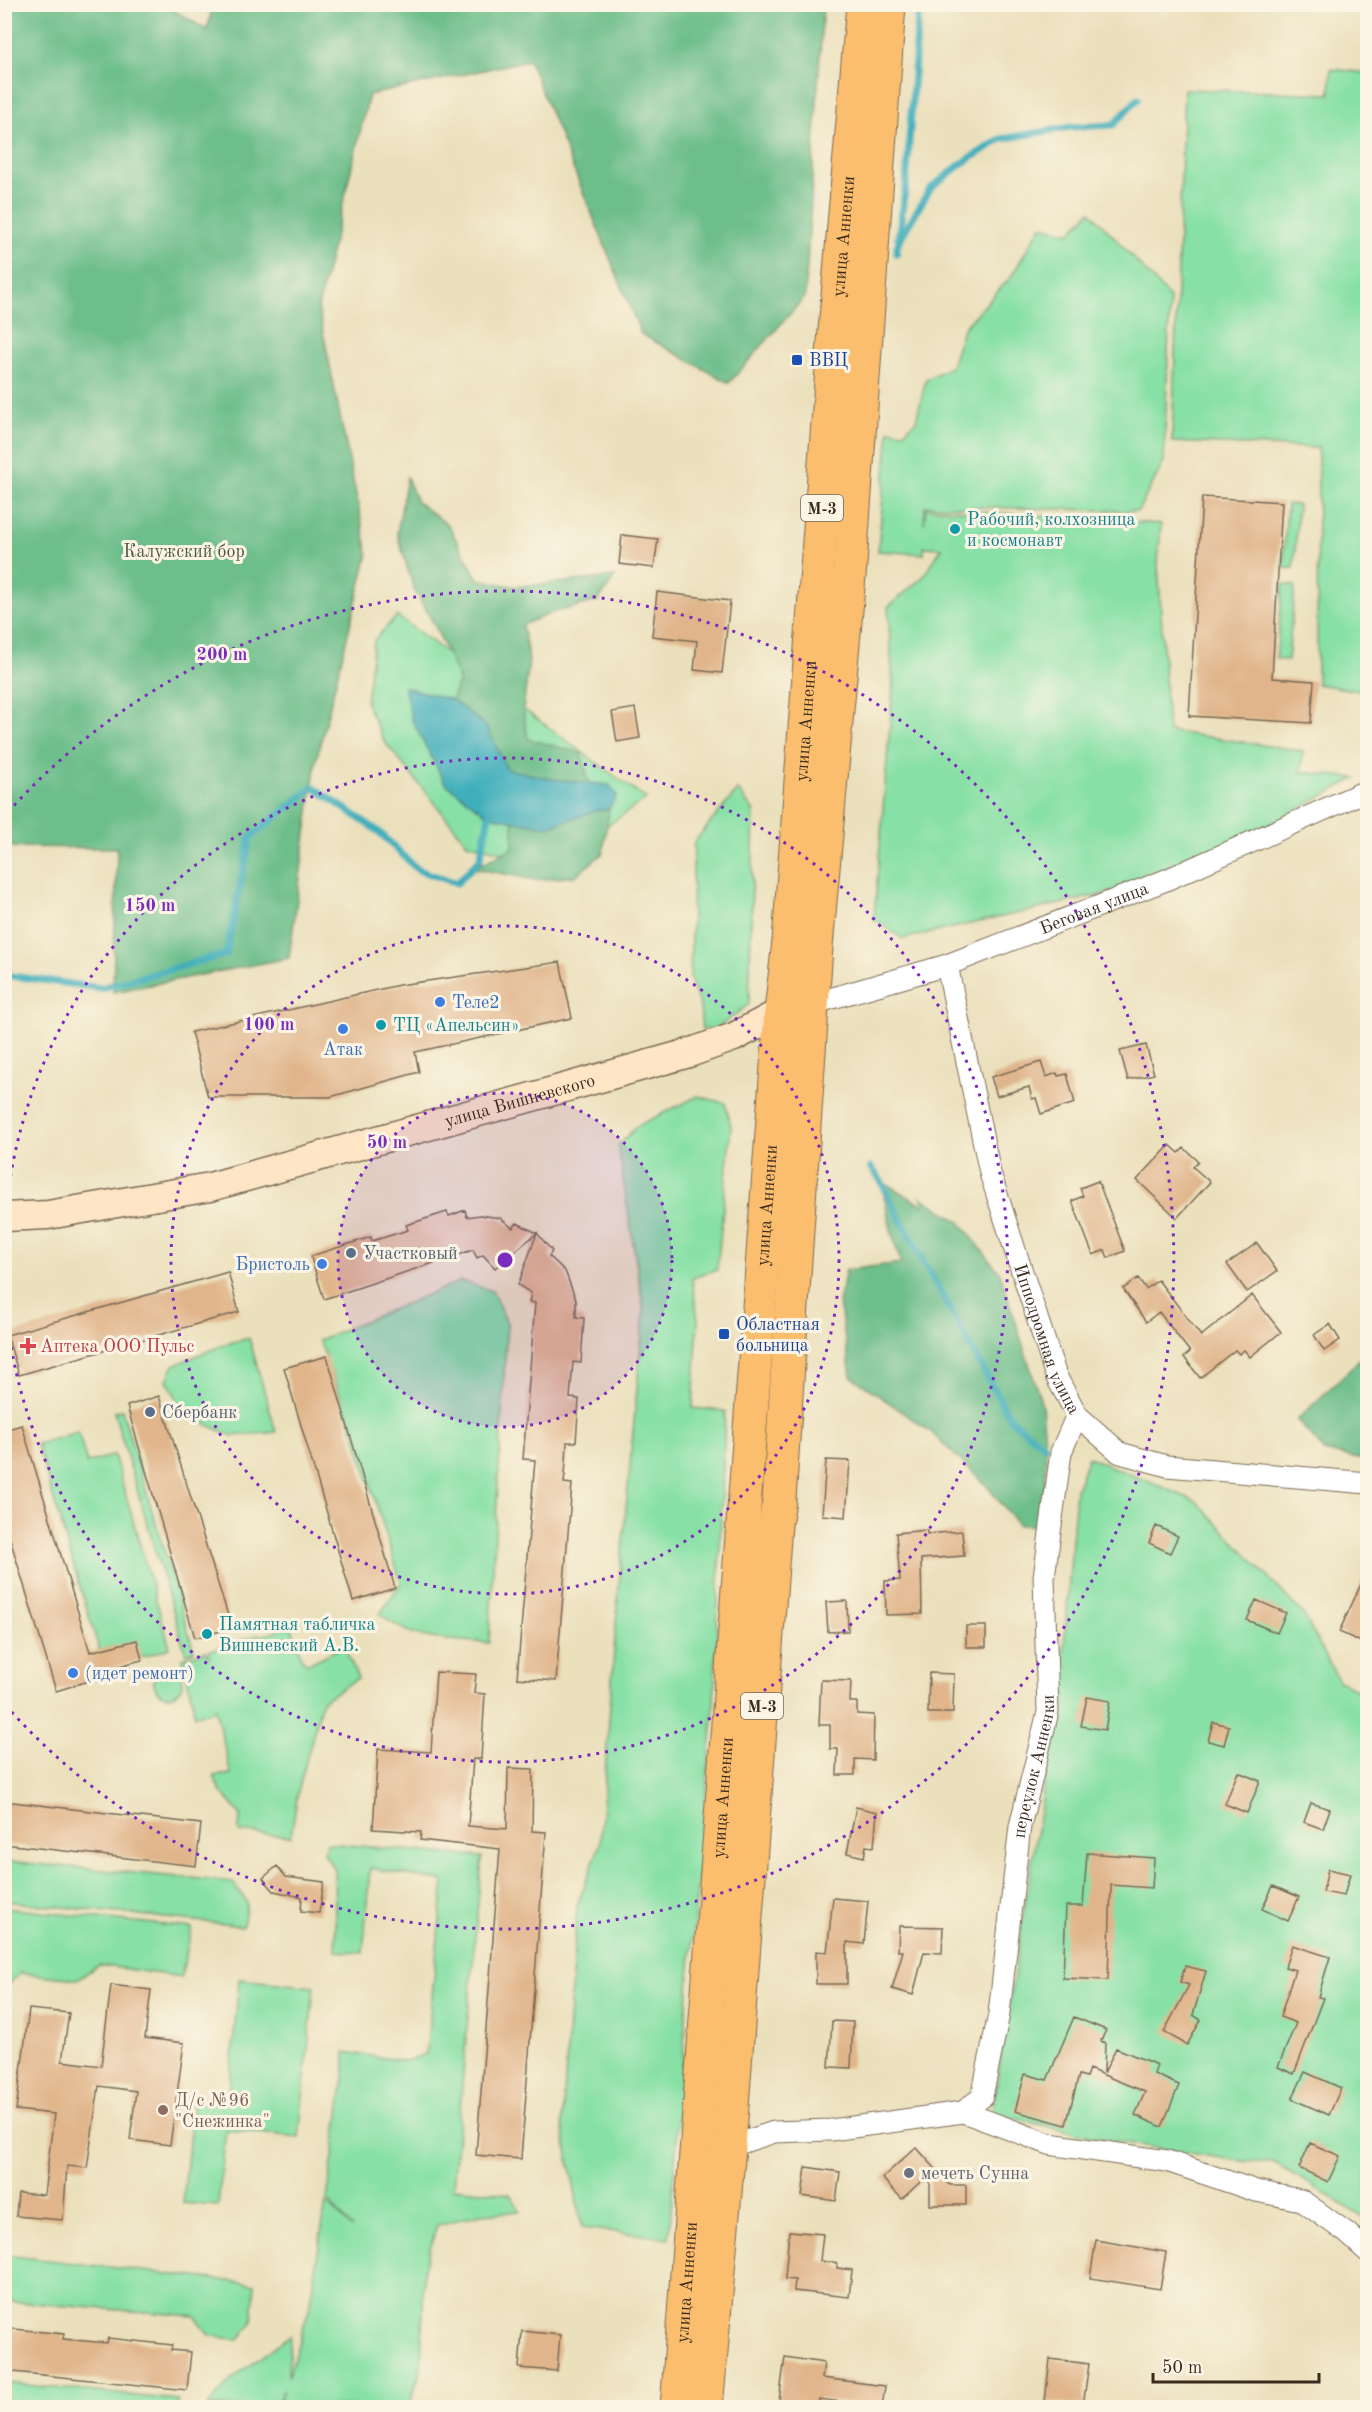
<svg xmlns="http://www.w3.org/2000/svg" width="1372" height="2412" font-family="'Old Standard TT',serif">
<rect width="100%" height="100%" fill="#fcf5e5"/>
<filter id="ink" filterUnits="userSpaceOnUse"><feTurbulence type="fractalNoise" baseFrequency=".0167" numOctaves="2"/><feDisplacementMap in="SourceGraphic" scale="12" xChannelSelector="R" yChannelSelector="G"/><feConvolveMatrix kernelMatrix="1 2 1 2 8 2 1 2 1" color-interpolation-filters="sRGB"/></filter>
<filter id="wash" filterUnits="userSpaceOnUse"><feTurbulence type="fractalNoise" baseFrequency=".008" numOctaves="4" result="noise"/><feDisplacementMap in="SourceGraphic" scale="24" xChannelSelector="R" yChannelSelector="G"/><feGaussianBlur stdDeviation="1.35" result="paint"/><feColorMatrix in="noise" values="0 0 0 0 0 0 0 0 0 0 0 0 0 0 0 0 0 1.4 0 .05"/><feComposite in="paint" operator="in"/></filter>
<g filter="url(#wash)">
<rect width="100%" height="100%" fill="#ebe0bc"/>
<!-- green -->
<path fill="#87e0a6" stroke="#618562" stroke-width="1.5" d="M1331 69 1367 73V692L1317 684 1318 448 1172 442 1184 89 1330 94Z
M1090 211 1170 298 1164 462 1138 511 925 506 924 524 926 508 1161 524 1158 563 1168 731 1303 751 1301 772 1356 778 1166 880 903 939 874 919 893 687 888 607 923 577 942 548 924 547V554L878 551 889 430 904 432 916 421 926 379 951 367 963 329 1011 277 1041 226 1070 233Z
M1287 504 1298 505 1294 568H1283Z
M1283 584 1295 586 1288 660 1276 659Z
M397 616 646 799 607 826 568 869 467 843 384 741 366 703 374 640Z
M738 790 754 812 749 1004 716 1029H702L700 1007 690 979 694 842Z
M698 1096 725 1103 731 1126 717 1270 701 1274 692 1279 698 1320 693 1408 725 1411 714 1707 689 1977 669 2238 582 2228 562 2124 577 1906 600 1844 618 1596 644 1312 618 1146 637 1126Z
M461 1281 492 1291 507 1323 489 1643C447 1639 414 1643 380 1614L401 1583 353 1429 319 1340Z
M249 1338 276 1432 233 1436 198 1421 183 1410 167 1380 174 1365 226 1344Z
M122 1410 194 1651 186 1654 114 1412Z
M78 1432 87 1463 114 1455 170 1648 105 1669 37 1444Z
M1088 1457 1196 1501 1303 1614 1339 1681 1367 1694V2220L1305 2181 1273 2163 1240 2161 1107 2140 992 2113 1062 1673 1076 1490Z
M291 1625 302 1659 308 1664 344 1646 358 1678 322 1701 298 1792 291 1836 239 1832 240 1814 220 1791 214 1776 231 1774 215 1708 211 1712 195 1715 183 1658 206 1651 208 1657 210 1655 209 1651 260 1634 262 1636Z
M154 1682a14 14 0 1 1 28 0a14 14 0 1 1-28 0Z
M326 1843 482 1857 453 2188 510 2194 520 2211 481 2214 437 2225 424 2269 421 2369 410 2403 393 2407H278L283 2390 276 2407H207L232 2379 290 2335 288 2377 309 2309 326 2202 352 2228 327 2199 345 2071V2052L406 2061 426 2054 444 1881 370 1868 363 1953 336 1951 334 1869 324 1853Z
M4 1861 233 1882 247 1903 243 1926 5 1901Z
M5 1908 192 1928 181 1977 99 1965 77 1979 21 1973 5 1987Z
M239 1979 314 1987 299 2137 226 2130 218 2206 183 2203 193 2101 228 2103Z
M4 2255 255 2284 252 2323 238 2340 209 2335 195 2316 5 2301Z
M5 2383 178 2400 177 2408 5 2407Z"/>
<!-- forest -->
<path fill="#6dbe8b" stroke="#547454" stroke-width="1.5" d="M213 4 823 5 805 297 729 383 641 334 529 60 369 95 318 307 368 554 316 761 289 958 113 992 117 848 5 847V5H165L207 30Z
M407 477 417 502 448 525 478 579 516 587 615 577 598 601 555 612 522 625 529 660 523 711 528 739 581 753 589 782 609 809 603 853 575 876 536 880 473 868 513 848V807L436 746 459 679 434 624 414 590 397 533Z
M881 1181 924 1206 921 1197 960 1222 1000 1273 1042 1405 1046 1459 1043 1525H1018L987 1486 931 1432 851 1376 839 1302 846 1270 901 1263 892 1234Z
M1367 1353V1461L1324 1451 1297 1420Z"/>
<!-- water -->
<path fill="#40afbc" stroke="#3e6c6d" stroke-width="1.5" d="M404 687 452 700 486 726 507 769 551 779 609 785 617 795 609 809 595 811 547 827 489 816 445 783 412 720Z"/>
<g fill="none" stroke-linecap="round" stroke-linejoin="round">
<!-- stream -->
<path stroke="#40afbc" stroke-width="7" d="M898 238 906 184 919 4
M897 254V246L903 234 930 189 961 164 1001 139 1071 127 1113 125 1138 99
M4 975 101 988 226 954 250 838 313 787 378 831 418 870 457 883 480 859 489 816
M871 1167 881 1181 899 1217 1011 1420 1045 1446"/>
</g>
<g id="blocks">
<!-- building -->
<path fill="#e0b58b" d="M1202 497 1282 502 1272 678 1314 681 1311 723 1189 716Z
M622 535 658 539 654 568 619 564Z
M657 592 730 601 722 673 694 670 697 641 652 636Z
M635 708 640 738 617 742 612 712Z
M560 962 572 1018 415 1052 419 1072 330 1097H208L191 1032 399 985Z
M1146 1045 1154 1074 1128 1080 1120 1051Z
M1041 1062 1046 1077 1057 1073 1058 1076 1067 1074 1075 1103 1041 1114 1036 1098 1032 1099 1029 1087 997 1096 991 1077Z
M1170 1145 1179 1153 1184 1148 1198 1161 1193 1167 1210 1182 1177 1218 1137 1180Z
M1098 1181 1125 1251 1108 1258 1105 1250 1093 1255 1072 1201 1083 1196 1080 1188Z
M465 1210 467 1217 480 1215 500 1218 513 1228 517 1223 537 1233 552 1251 549 1256 565 1271 576 1300V1317L584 1318 581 1363 573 1362 570 1398 579 1399 576 1442H567L566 1463 564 1483 572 1484 556 1681 517 1678 535 1460 523 1459 535 1303 529 1302 531 1293 518 1285 537 1233 495 1268 483 1255 477 1258 473 1250 324 1299 312 1261 311 1256 371 1237 372 1241 408 1230 406 1225 447 1212 449 1216Z
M1257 1243 1277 1271 1247 1292 1227 1264Z
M228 1272 239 1312 19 1375 7 1335Z
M1138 1278 1146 1289 1158 1280 1201 1336 1252 1295 1281 1332 1250 1357 1244 1350 1239 1354 1235 1350 1200 1378 1184 1357 1190 1352 1159 1312 1146 1322 1123 1289Z
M1330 1324 1340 1340 1324 1351 1314 1335Z
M327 1356 395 1588 353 1601 284 1368Z
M159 1396 232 1628 195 1638 127 1406Z
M22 1425 90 1652 137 1640 142 1660 96 1672 98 1678 56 1691 4 1519V1430Z
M826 1460 850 1461 846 1517 822 1515Z
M1156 1526 1178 1536 1170 1553 1149 1543Z
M927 1530V1534L962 1531 964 1556 921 1559 922 1614 886 1615 885 1581 900 1580 896 1533Z
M1368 1569V1645L1339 1632Z
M1256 1600 1286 1613 1277 1633 1247 1620Z
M847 1601 848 1631 828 1632 826 1602Z
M966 1626H986V1647H966Z
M436 1672 476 1674 474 1693 485 1694 481 1759H473L468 1826 507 1829 508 1768 533 1769 532 1831 546 1832 521 2159 476 2155 500 1849 420 1840 421 1832 373 1829 378 1749 431 1752Z
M929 1673 954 1674 953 1713H928Z
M821 1680 851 1681 850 1702H857V1714L874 1715 873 1760 855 1759V1775H837L838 1749H830V1725H819Z
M1087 1697 1110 1701 1105 1730 1081 1726Z
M1213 1722 1229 1726 1224 1745 1208 1741Z
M1238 1772 1260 1781 1247 1813 1225 1804Z
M4 1801 201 1824 196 1866 4 1844Z
M1311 1803 1330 1809 1323 1829 1304 1822Z
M856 1807 877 1812 874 1847 866 1846 864 1857 847 1853Z
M1087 1853 1154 1858 1152 1888 1111 1885 1108 1980 1063 1978 1066 1906H1083Z
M277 1866 286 1877 324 1882 319 1913 301 1911 302 1897 274 1891 263 1878Z
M1328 1869 1350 1874 1344 1896 1323 1892Z
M1273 1886 1299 1897 1288 1921 1262 1909Z
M833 1898 868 1901 864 1944 847 1942V1984H816V1951L827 1952Z
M899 1926 943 1927 942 1953 924 1952 913 1995 892 1989 903 1951H898Z
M1292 1945 1330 1957 1318 1997 1323 1998 1294 2074 1278 2067 1296 2023 1280 2017 1295 1970 1285 1967Z
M1185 1966 1206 1971 1193 2015 1201 2020 1187 2045 1164 2032 1189 1985 1180 1982Z
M111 1985 151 1990 145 2038 184 2043 170 2145 130 2140 136 2091 99 2086 87 2168 67 2166 63 2220 16 2216 18 2193 44 2195 54 2114 16 2110 29 2009 69 2013 62 2061 101 2066Z
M1074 2017 1106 2030 1101 2041 1105 2043 1104 2073 1116 2048 1157 2065 1154 2074 1179 2085 1162 2127 1135 2115 1145 2092 1089 2069 1086 2077 1079 2075 1066 2125 1015 2111 1025 2074 1047 2080Z
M832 2021 853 2022 851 2068 829 2067Z
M1305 2072 1341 2088 1329 2115 1292 2099Z
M1310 2143 1340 2156 1328 2182 1299 2168Z
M916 2147 950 2185H966V2205H930V2173L902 2199 882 2178Z
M806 2167 840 2172 836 2201 802 2196Z
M789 2231 823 2234 820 2261 837 2263V2268L852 2270 849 2297 794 2291 795 2280 785 2279Z
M1096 2240 1166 2252 1160 2289 1090 2278Z
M4 2328 64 2334 63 2339 107 2343 108 2338 172 2345 171 2350 191 2352 187 2390 4 2371Z
M522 2331 560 2335 557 2371 519 2368Z
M785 2357 824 2363 822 2378 885 2386 882 2407 819 2399 818 2408H778Z
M1050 2359 1089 2364 1083 2406 1045 2401Z"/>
</g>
</g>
<g filter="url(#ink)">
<use href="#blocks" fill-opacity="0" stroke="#796a55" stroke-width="1.5"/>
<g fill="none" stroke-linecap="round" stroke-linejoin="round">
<defs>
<g id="street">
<path id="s1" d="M947 965 990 1173 1056 1376 1077 1415 1120 1453 1167 1466 1368 1483"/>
<path id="s2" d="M812 1004 947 965 1166 880 1368 790"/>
<path d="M963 2112 1049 2144 1167 2161 1256 2191 1301 2200 1347 2233 1368 2252"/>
<path id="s3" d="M729 2147 774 2132 831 2130 963 2112 982 2097 999 2014 1020 1826 1048 1712 1044 1577 1061 1452 1077 1415"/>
</g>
<g id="secondary">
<path id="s4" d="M4 1217 48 1215 210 1187 689 1053 734 1037 781 1012 800 1007"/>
</g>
<g id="primary">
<path id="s5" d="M677 2408 781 1012 789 941 834 342 863 4"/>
<path d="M706 2408 729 2147 775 1525 779 1500 816 947 850 565 889 4"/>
</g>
</defs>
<!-- street casing -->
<use href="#street" stroke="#796a55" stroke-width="23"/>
<!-- secondary casing -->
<use href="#secondary" stroke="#796a55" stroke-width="31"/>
<!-- primary casing -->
<use href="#primary" stroke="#796a55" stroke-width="35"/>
<!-- street -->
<use href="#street" stroke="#fff" stroke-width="21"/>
<!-- secondary -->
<use href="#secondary" stroke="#fde5c5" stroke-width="28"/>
<!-- primary -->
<use href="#primary" stroke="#fbbd6e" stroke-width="33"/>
</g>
</g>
<!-- distance rings -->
<circle cx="505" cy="1260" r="167" fill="#7b2cbf" fill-opacity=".12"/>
<g fill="none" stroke="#7b2cbf" stroke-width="3" stroke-dasharray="3 6">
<circle cx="505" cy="1260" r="167"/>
<circle cx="505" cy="1260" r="334"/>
<path d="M5 1221A502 502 0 1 1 5 1299"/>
<path d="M8 812A669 669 0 1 1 8 1708"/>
</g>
<!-- markers -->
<g fill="#1a4fb4" stroke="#fcf5e5" stroke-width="2">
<rect x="791" y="354" width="12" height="12" rx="3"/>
<rect x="718" y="1328" width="12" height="12" rx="3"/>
</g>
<g fill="#0f9aa8" stroke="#fcf5e5" stroke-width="2">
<circle cx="955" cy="529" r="6"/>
<circle cx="381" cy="1025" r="6"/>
<circle cx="207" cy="1634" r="6"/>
</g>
<g fill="#3f7fe0" stroke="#fcf5e5" stroke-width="2">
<circle cx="440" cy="1002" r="6"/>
<circle cx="343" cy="1029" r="6"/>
<circle cx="322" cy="1264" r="6"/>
<circle cx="73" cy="1673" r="6"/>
</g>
<g fill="#5c6f8a" stroke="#fcf5e5" stroke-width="2">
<circle cx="351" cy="1253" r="6"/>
<circle cx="150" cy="1412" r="6"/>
</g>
<path fill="#e0444e" stroke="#fcf5e5" stroke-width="2" d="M25 1337h6v6h6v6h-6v6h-6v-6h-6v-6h6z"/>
<circle fill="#8d6e63" stroke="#fcf5e5" stroke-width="2" cx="163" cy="2110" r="6"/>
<circle fill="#6b7280" stroke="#fcf5e5" stroke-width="2" cx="909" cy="2173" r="6"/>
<g text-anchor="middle" stroke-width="6" stroke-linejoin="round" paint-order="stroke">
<!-- shield labels -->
<g fill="#fcf5e5" stroke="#75675a" stroke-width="1.5">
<rect x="801" y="495" width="42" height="26" rx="4.5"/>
<rect x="741" y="1693" width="42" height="26" rx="4.5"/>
</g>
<g font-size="16" font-weight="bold" fill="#3b2a1e">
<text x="822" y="514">М-3</text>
<text x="762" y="1712">М-3</text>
</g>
<!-- street labels -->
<g font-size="18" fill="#3b2a1e" stroke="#fcf5e5">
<text dy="6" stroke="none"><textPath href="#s5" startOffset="2178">улица Анненки</textPath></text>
<text dy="6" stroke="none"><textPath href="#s5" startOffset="1692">улица Анненки</textPath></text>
<text dy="6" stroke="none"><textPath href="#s2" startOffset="298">Беговая улица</textPath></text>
<text dy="6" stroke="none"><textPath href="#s4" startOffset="530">улица Вишневского</textPath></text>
<text dy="6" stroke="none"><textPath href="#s5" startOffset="1206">улица Анненки</textPath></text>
<text dy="6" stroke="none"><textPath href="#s1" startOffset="388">Ипподромная улица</textPath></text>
<text dy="6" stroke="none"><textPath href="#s3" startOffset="597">переулок Анненки</textPath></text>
<text dy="6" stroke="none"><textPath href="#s5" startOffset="612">улица Анненки</textPath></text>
<text dy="6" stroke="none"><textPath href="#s5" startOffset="126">улица Анненки</textPath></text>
</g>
<!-- transit labels -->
<g font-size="18" fill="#164399" stroke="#fcf5e5" text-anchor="start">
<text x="809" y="366">ВВЦ</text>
<text x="736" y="1330">Областная<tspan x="736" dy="21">больница</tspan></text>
</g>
<!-- culture labels -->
<g font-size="18" fill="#0d838f" stroke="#fcf5e5" text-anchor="start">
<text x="967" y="525">Рабочий, колхозница<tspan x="967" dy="21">и космонавт</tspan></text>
<text x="393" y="1031">ТЦ «Апельсин»</text>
<text x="219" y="1630">Памятная табличка<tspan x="219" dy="21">Вишневский А.В.</tspan></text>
</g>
<!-- park labels -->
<g font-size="18" fill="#4e5840" stroke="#fcf5e5">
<text x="184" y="557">Калужский бор</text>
</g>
<!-- shop labels -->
<g font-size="18" fill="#366cbe" stroke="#fcf5e5" text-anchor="start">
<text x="452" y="1008">Теле2</text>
<text x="343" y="1055" text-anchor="middle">Атак</text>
<text x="310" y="1270" text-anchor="end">Бристоль</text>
<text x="85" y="1679">(идет ремонт)</text>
</g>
<!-- service labels -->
<g font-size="18" fill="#4e5e75" stroke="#fcf5e5" text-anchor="start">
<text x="363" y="1259">Участковый</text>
<text x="162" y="1418">Сбербанк</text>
</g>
<!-- health labels -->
<g font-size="18" fill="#be3a42" stroke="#fcf5e5" text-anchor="start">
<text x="40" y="1352">Аптека ООО Пульс</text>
</g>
<!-- education labels -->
<g font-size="18" fill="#785e54" stroke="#fcf5e5" text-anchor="start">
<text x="175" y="2106">Д/с №96<tspan x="175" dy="21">"Снежинка"</tspan></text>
</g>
<!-- worship labels -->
<g font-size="18" fill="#5b616d" stroke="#fcf5e5" text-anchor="start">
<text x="921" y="2179">мечеть Сунна</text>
</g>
</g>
<circle cx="505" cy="1260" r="9" fill="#7b2cbf" stroke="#fcf5e5" stroke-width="3"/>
<g font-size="18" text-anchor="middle" font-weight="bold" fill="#7b2cbf" stroke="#fcf5e5" stroke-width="6" stroke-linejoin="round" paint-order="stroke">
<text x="222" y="660">200 m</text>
<text x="150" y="911">150 m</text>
<text x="269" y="1030">100 m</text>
<text x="387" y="1148">50 m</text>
</g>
<!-- margin -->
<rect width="1372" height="2412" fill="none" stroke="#fcf5e5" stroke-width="24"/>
<!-- scale -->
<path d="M1153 2373v9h166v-9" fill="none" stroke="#3b2a1e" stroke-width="3"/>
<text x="1162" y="2373" font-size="18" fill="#3b2a1e" stroke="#fcf5e5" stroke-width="4.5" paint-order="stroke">50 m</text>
</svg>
